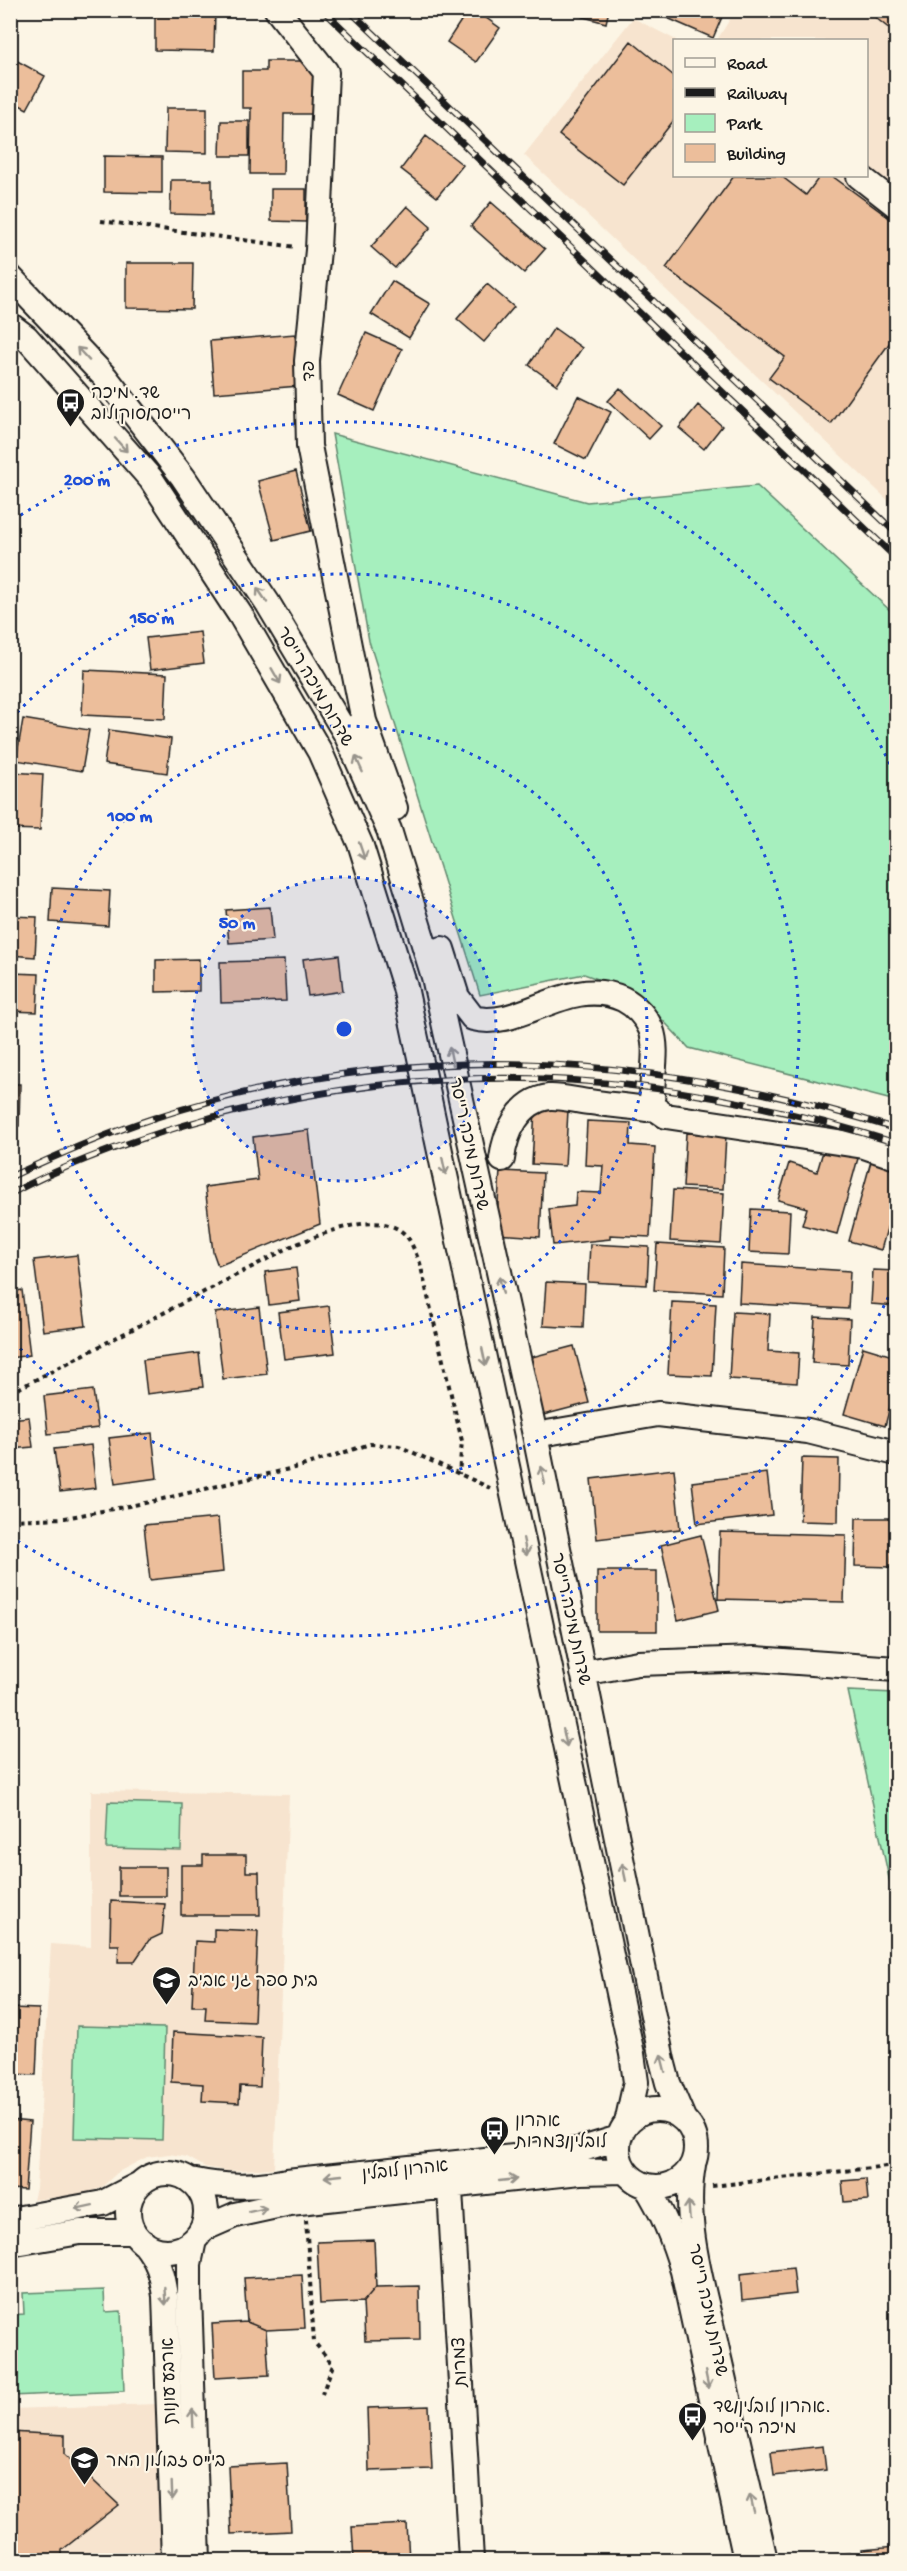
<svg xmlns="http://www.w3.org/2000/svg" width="907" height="2571" font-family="'Gochi Hand','Playpen Sans Hebrew',sans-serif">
<rect width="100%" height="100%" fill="#fcf5e5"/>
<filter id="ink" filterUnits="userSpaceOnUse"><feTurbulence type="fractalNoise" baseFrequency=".0167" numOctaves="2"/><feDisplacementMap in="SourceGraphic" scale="12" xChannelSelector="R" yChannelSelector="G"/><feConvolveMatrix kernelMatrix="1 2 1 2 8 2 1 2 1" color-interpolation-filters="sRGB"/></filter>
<g filter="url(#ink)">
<!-- built -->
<path fill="#f7e4cf" d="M735 11H896V508L524 155 633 18 676 40 674 176H866V40H717Z
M91 1791 289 1794 274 2168 227 2171 205 2167 187 2157 169 2154 147 2157 118 2172 101 2188 80 2195 33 2200 36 2188 51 1944 91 1947Z
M158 2404 161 2560H11L10 2409Z"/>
<!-- green -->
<path fill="#a6efbe" stroke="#61866d" stroke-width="1.5" d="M332 434 587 502 757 486 896 616V1101L689 1048 637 993 584 974 480 995 369 641Z
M848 1691 896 1693V1910Z
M108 1802 182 1804 181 1850 106 1848Z
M77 2026 165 2028 162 2140 74 2138Z
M104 2290 105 2312 121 2311 124 2391 11 2396V2315L24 2314 23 2293Z"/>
<!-- building -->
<path fill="#ecbe9b" stroke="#1c1c1c" stroke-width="1.5" d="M155 10 215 11 214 51 155 50Z
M468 10H475L500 28 476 62 447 42Z
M558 10H609L606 23Z
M668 10H725L713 38 665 17Z
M866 10H896V34Z
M631 41 674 76V120L623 185 559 135Z
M10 57 45 76 27 109 10 100Z
M266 61H313L312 114H284L283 174H250L251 108H242V71H266Z
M166 108H207V153L165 152Z
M221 121H249V156H220Z
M426 136 463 165 437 197 401 169Z
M104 156 162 157V193L104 192Z
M734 176H781L806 195 820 176H832L896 223V334L831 424 769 378 785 357 666 268Z
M171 180H212V215L170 214Z
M271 189H306V222L271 221Z
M491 202 545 249 524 273 471 226Z
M407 206 431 227 395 268 371 247Z
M126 263H193L192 309 126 308Z
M392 281 430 304 409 338 371 314Z
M487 284 514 307 484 342 457 319Z
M554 328 582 348 557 385 529 365Z
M366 333 402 349 374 411 338 395Z
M295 334 299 386 214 393 210 341Z
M620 388 661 426 649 439 608 401Z
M578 396 611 412 586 460 554 444Z
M698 405 722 426 704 449 679 428Z
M296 471 311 531 274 540 258 481Z
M200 632 204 663 150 670 146 638Z
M84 670 167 674 165 719 82 715Z
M23 719 89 730 82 771 16 760Z
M109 730 171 739 167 773 104 764Z
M10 772 43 774 40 830 10 829Z
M52 888 110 891 108 926 50 922Z
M270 907 273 940 229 943 226 910Z
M10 916 37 917 35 957 10 955Z
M339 955 343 991 308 996 303 959Z
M199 959V991L156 992V960Z
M284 960 286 1001 221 1003 220 962Z
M10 973 39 974 37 1012 10 1011Z
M10 1084H20L19 1126 10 1125Z
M535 1109 568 1110 565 1166 532 1164Z
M587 1121 631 1123 630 1145 655 1147 650 1237 610 1235V1239L553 1245 549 1209 575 1206 576 1192 601 1193 603 1166 585 1165Z
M309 1130 320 1224 218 1266 213 1252 205 1187 258 1180 253 1137Z
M686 1133 726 1135 723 1189 683 1187Z
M826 1141 860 1151 837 1234 802 1225 807 1208 778 1200 789 1163 817 1172Z
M871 1161 896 1169V1196L881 1250 849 1241Z
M500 1171 543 1173 540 1237 496 1234Z
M673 1190 724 1193 721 1244 670 1241Z
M751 1209 790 1211 788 1254 749 1252Z
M590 1244 649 1247 647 1285 588 1282Z
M657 1244 724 1248 722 1294 654 1290Z
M77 1255 86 1326 43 1331 34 1260Z
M741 1264 850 1271 848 1309 739 1303Z
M296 1268 300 1301 269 1305 265 1272Z
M873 1270 896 1271V1306L871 1304Z
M546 1282 585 1284 583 1328 543 1326Z
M22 1290 30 1355 10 1358V1292Z
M672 1302 716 1304 712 1376 668 1374Z
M329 1306 335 1353 284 1359 278 1312Z
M259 1307 267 1374 223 1379 215 1313Z
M733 1312 770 1314 768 1351 799 1353 797 1383 729 1379Z
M815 1317 850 1319 848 1365 812 1363Z
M574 1346 589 1403 543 1415 528 1358Z
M863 1347 896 1357V1384L885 1426 844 1414Z
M199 1353 203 1387 147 1394 143 1360Z
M93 1390 98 1428 48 1434 44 1396Z
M29 1417 33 1447 10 1449V1419Z
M152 1433 157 1478 115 1484 109 1438Z
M91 1445 96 1488 60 1492 54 1449Z
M802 1458 839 1459 838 1522 800 1521Z
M674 1469 680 1529 597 1539 591 1479Z
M767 1473 772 1515 697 1524 692 1482Z
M218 1518 223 1572 150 1580 144 1525Z
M856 1518H894L892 1567 855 1566Z
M720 1532 846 1535 844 1602 718 1599Z
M701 1535 719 1610 678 1620 661 1545Z
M597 1571H657V1631H597Z
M203 1855H246V1872H259L260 1915H181V1865H203Z
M119 1867H166V1896H119Z
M111 1901 165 1904 162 1934 149 1940 134 1962H118L119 1945H110Z
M214 1929 258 1931 254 2022 205 2020 206 2006H192L195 1941 214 1942Z
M10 2008 39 2009 36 2075 10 2074Z
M173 2032 262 2037 260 2087 240 2086 239 2103 202 2101 203 2084 171 2082Z
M10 2120 30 2122 25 2190 10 2189Z
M866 2179 868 2200 844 2202 842 2181Z
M374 2240 376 2287 363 2302 320 2304 317 2242Z
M896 2240V2286L891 2287 889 2241Z
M793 2268 796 2294 742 2300 740 2274Z
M302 2275 305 2328 266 2330 247 2322 244 2278Z
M419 2286 420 2340 365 2341 363 2302 376 2287Z
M247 2322 266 2330 269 2375 215 2378 212 2324Z
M429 2406 432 2469 369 2471 367 2408Z
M10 2432 65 2435V2454L119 2505 62 2550V2560H10Z
M823 2446 826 2470 774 2476 771 2452Z
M287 2463 291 2531 231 2534 228 2466Z
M407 2524 409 2560H354L352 2527Z
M896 2547V2560H863L862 2550Z
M849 2553 850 2560H790Z"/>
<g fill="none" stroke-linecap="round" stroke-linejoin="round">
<defs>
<path id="minor" d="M277 10 326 72 318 250 307 361 309 446 364 721 353 729
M859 176 896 205
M10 277 106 378 183 477 267 602 346 734 389 830 434 977 535 1435 662 2060 668 2083 683 2118
M10 325 26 337 151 479 241 616 320 752 361 846 405 987 632 2054 636 2082 627 2123
M364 721 395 808
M442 949 457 997 473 1018C520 1031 568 974 623 999 635 1005 646 1017 651 1029 660 1053 649 1082 653 1107L666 1116 864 1146 896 1157
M502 1159C505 1133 519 1101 549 1097 561 1096 578 1101 590 1102 609 1105 628 1106 646 1109L653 1107
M535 1435 658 1414 808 1431 896 1453
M583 1673 638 1663 755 1659 896 1669
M618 2148a39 39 0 1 1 78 0a39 39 0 1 1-78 0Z
M693 2165C682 2226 704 2290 717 2350 733 2420 749 2490 765 2560
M449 2172 471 2560
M128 2212a39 39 0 1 1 78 0a39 39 0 1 1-78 0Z
M190 2180C224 2187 253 2188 287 2181L579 2150 619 2138
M646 2186C664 2214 674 2240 683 2271L746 2560
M10 2220 103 2203 138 2185
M203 2229 235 2215 290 2203 580 2172 625 2171
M194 2240 189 2264V2294L198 2560
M144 2243C158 2260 162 2274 165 2296L174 2560
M10 2244 80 2232H133"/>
</defs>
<!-- minor casing -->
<use href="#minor" stroke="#1c1c1c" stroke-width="28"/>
<!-- path -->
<path stroke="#1c1c1c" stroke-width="4" stroke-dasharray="4.5 4.5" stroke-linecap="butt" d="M101 221 296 247
M10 1393 294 1245C323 1234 384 1206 408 1238 413 1245 416 1255 420 1263L462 1441 459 1474
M10 1520 65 1518 150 1502 302 1466 370 1444 399 1446 490 1488
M712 2186 896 2165
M306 2220 314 2342 333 2365 322 2394"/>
<!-- minor -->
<use href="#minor" stroke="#fcf5e5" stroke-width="24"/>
<defs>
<path id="rail" d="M323 10 896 558
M349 10 896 533
M10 1177C57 1155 105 1134 154 1118 403 1037 649 1051 896 1129
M10 1194C66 1164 125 1143 185 1125 426 1053 658 1068 896 1143"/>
</defs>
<!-- rail casing -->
<use href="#rail" stroke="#1c1c1c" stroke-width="7"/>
<!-- rail -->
<use href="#rail" stroke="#fcf5e5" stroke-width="4.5" stroke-dasharray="14" stroke-linecap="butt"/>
</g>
<!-- one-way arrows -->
<defs><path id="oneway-shaft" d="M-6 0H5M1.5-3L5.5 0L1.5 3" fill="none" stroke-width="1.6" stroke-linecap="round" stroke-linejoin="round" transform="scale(1.5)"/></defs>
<g stroke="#97938b">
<use href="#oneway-shaft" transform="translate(83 354) rotate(-133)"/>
<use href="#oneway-shaft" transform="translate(121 445) rotate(48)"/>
<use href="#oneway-shaft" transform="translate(262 595) rotate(-124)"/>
<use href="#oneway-shaft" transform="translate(276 676) rotate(60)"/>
<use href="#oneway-shaft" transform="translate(359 764) rotate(-114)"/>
<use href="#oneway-shaft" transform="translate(362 851) rotate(71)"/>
<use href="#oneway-shaft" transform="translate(451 1056) rotate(-102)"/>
<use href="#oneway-shaft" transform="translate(444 1166) rotate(78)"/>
<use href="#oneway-shaft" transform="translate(501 1285) rotate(-102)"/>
<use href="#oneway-shaft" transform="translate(484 1357) rotate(78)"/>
<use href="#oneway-shaft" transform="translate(543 1475) rotate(-102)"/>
<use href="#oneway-shaft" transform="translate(525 1547) rotate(78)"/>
<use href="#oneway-shaft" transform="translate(565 1738) rotate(78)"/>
<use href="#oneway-shaft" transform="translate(624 1872) rotate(-102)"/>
<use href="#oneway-shaft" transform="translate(663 2063) rotate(-104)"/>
<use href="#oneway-shaft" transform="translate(333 2176) rotate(174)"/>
<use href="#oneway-shaft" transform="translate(508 2180) rotate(-6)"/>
<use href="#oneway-shaft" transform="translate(84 2207) rotate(168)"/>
<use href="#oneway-shaft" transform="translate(258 2210) rotate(-12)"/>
<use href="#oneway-shaft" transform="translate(689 2210) rotate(-94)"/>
<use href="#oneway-shaft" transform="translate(165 2296) rotate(86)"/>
<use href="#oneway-shaft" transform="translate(707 2380) rotate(78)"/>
<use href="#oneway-shaft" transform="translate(193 2418) rotate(-92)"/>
<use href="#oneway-shaft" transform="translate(172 2491) rotate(88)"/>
<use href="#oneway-shaft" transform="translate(752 2503) rotate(-103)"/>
</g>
</g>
<!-- distance rings -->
<circle cx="344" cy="1029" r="152" fill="#1d4ed8" fill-opacity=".12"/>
<g fill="none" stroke="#1d4ed8" stroke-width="3" stroke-dasharray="3 6">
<circle cx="344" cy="1029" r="152"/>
<circle cx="344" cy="1029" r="303"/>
<path d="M11 719A455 455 0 1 1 11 1339"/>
<path d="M896 1281A607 607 0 0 1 13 1538M13 520A607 607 0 0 1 896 777"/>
</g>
<!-- icons -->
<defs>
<symbol id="bus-pin" viewBox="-11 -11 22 30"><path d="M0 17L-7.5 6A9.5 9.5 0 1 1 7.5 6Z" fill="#1c1c1c" stroke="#fcf5e5"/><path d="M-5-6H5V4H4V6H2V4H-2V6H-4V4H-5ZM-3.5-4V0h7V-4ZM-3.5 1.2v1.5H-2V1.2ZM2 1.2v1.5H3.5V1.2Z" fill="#fff"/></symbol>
<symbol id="school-pin" viewBox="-11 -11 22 30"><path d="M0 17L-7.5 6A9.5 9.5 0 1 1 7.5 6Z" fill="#1c1c1c" stroke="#fcf5e5"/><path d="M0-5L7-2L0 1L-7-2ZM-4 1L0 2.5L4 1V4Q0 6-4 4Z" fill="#fff"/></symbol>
</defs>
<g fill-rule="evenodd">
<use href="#bus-pin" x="54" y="386" width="33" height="45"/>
<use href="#school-pin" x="150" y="1964" width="33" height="45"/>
<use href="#bus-pin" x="478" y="2114" width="33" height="45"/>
<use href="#bus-pin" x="676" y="2400" width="33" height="45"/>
<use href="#school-pin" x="68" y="2444" width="33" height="45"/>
</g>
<g text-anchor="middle" stroke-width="4.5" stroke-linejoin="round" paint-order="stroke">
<!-- street labels -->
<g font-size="18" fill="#1c1c1c" stroke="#fcf5e5">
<text transform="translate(308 371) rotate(-90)" y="6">פד</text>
<text transform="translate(316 686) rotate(60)" y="6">שדרות מיכה רייסר</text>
<text transform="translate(470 1144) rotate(78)" y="6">שדרות מיכה רייסר</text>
<text transform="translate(572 1619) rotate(78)" y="6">שדרות מיכה רייסר</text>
<text transform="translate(405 2169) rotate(-6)" y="6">אהרון לובלין</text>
<text transform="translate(709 2310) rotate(78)" y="6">שדרות מיכה רייסר</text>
<text transform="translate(459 2362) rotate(-93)" y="6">צמרות</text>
<text transform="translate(168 2381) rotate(-92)" y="6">ארבע עונות</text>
</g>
<!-- poi labels -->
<g font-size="18" fill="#1c1c1c" stroke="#fcf5e5" text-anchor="start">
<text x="91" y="398">שד. מיכה<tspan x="91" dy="21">רייסר/סוקולוב</tspan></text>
<text x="188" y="1986">בית ספר גני אביב</text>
<text x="515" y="2126">אהרון<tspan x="515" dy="21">לובלין/צמרות</tspan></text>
<text x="713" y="2412">אהרון לובלין/שד.<tspan x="713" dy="21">מיכה רייסר</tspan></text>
<text x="106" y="2466">בי"ס זבולון המר</text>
</g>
</g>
<circle cx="344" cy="1029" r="9" fill="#1d4ed8" stroke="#fcf5e5" stroke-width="3"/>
<g font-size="18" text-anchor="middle" font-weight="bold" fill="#1d4ed8" stroke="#fcf5e5" stroke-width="4.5" stroke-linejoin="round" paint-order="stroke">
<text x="87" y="485">200 m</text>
<text x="152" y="623">150 m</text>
<text x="130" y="821">100 m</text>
<text x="237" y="928">50 m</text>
</g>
<!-- margin -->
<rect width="907" height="2571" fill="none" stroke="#fcf5e5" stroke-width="36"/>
<rect x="18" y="18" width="871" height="2535" fill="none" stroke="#1c1c1c" stroke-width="2" filter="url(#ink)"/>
<!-- legend -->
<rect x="673" y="39" width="195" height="138" fill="#fcf5e5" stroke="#a29e95" stroke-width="1.5"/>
<rect x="685" y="58" width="30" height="9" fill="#fcf5e5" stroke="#a29e95" stroke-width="1.5"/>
<text x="727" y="69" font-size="18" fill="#1c1c1c">Road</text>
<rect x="685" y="88" width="30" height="9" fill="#1c1c1c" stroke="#a29e95" stroke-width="1.5"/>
<text x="727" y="99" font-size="18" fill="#1c1c1c">Railway</text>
<rect x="685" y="114" width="30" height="18" fill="#a6efbe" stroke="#a29e95" stroke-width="1.5"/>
<text x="727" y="129" font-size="18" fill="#1c1c1c">Park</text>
<rect x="685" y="144" width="30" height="18" fill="#ecbe9b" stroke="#a29e95" stroke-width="1.5"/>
<text x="727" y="159" font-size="18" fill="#1c1c1c">Building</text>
</svg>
